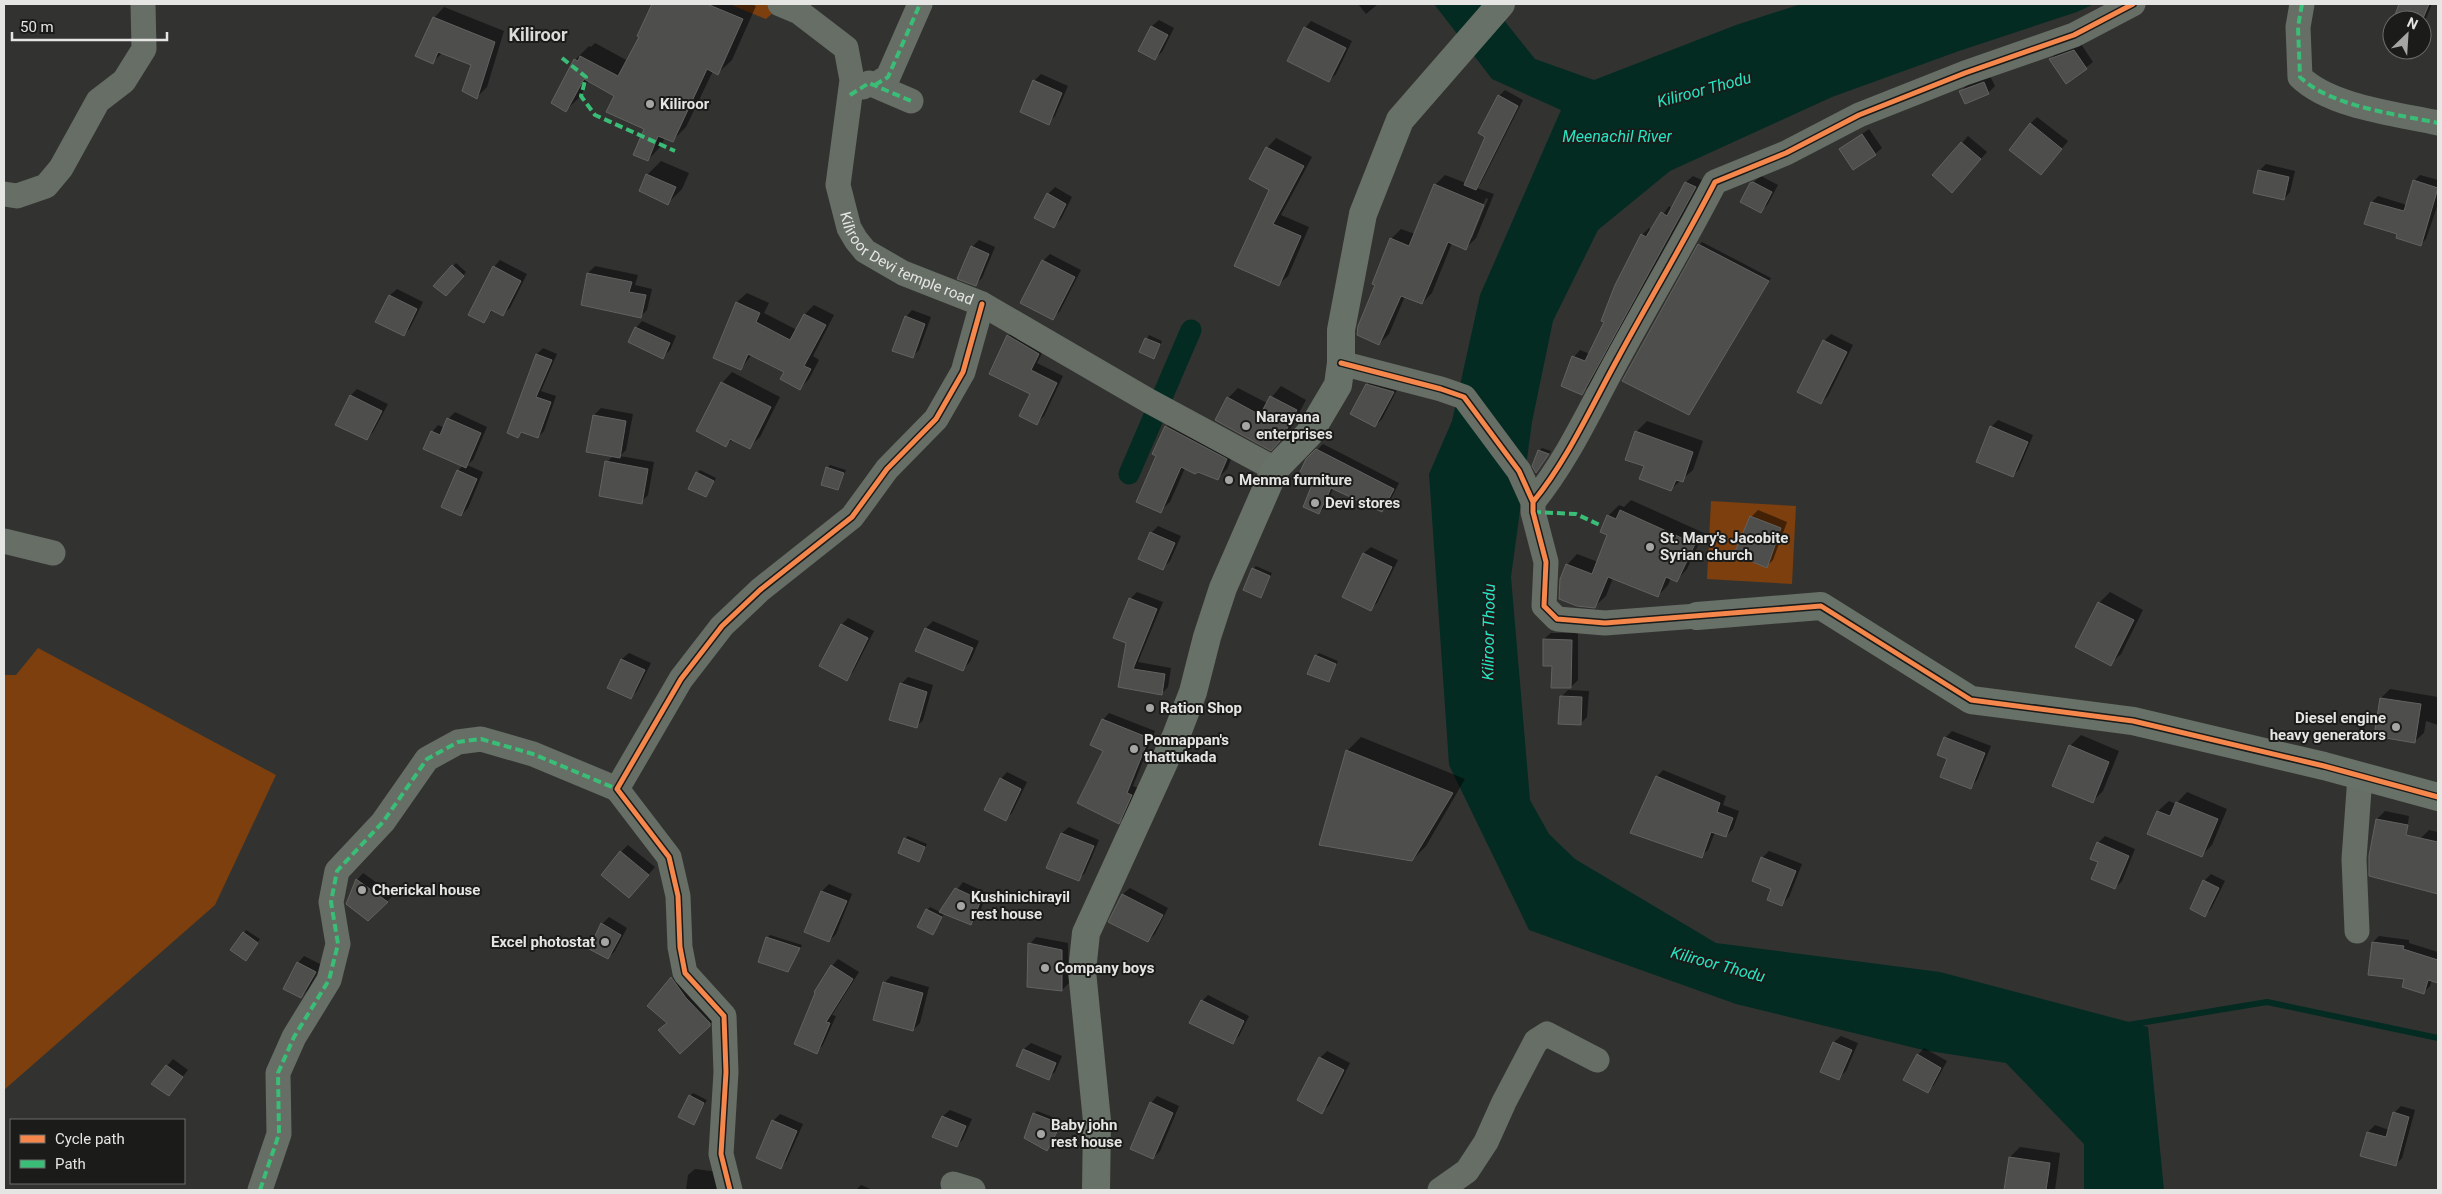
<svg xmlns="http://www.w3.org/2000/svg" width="2442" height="1194" font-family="Roboto,sans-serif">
<rect width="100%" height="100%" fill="#323331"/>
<!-- green -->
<path fill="#7c3f0d" d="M729 4H783L766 19Z
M1711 501 1796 506 1792 584 1707 579Z
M38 648 276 775 215 905 4 1090V675H16Z"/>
<!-- water -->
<path fill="#042b22" d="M1434 4H1491L1535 59 1594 80 1736 25 1801 4H2094L2077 12 1959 51 1832 97 1670 171 1598 230 1553 321 1532 422 1511 577 1530 800 1549 834 1575 859 1716 943 1940 972 2148 1027 2164 1190H2084V1144L2006 1063 1923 1050 1736 1004 1529 930 1449 765 1429 474 1452 421 1480 295 1561 110 1492 79Z"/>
<!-- shadow -->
<path fill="#0007" fill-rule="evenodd" d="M653 4H751L756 6 732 60 718 73 713 71 686 127 672 141 665 137 661 146 648 160 645 128 616 96 589 80 580 97 566 110 552 103 575 60 589 46 591 47 595 43 628 61 641 37 639 36Z
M1358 4H1378L1366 14Z
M2401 4H2432L2422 28V20H2394Z
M444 7 504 31 487 87 477 97 473 64 443 52 433 62 434 18Z
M1159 20 1174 28 1162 52 1155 58 1140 50 1152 26Z
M1311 21 1352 41 1336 74 1329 81 1305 28Z
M2392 25V37L2388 35Z
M2081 44 2093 62 2067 82 2050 59 2057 53Z
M1041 74 1068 86 1055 116 1048 123 1034 81Z
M1990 76 1995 86 1988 93 1961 91 1968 84Z
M1505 90 1523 100 1481 183 1477 188 1494 194 1476 238 1466 248 1452 243 1432 293 1422 303 1405 296 1389 334 1379 344 1377 285 1391 239 1401 229 1415 234 1435 185 1445 175 1466 183 1486 136 1499 96ZM1486 198 1488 199 1472 238H1469Z
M2037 117 2068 141 2041 174 2030 124Z
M1869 129 1882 148 1875 154 1841 149Z
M1968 136 1987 152 1959 184 1962 143Z
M1276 138 1312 157 1281 215 1309 227 1288 276 1279 284 1236 265 1271 189 1251 179 1268 147Z
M661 161 689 173 682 189 668 203 647 175Z
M2266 164 2295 171 2290 192 2284 199 2259 171Z
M2420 175 2438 180V204L2426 239 2420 245 2399 233 2372 202 2378 196 2407 205 2414 181Z
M1693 176 1702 180 1589 386 1582 393 1574 357 1580 350 1590 354 1642 235 1649 228 1652 230 1669 206 1673 209 1686 182Z
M1761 176 1778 185 1768 204 1761 211 1751 184Z
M1055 187 1072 197 1061 219 1054 226 1048 194Z
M979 240 995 247 982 278 975 285 972 247Z
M1702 242 1771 278 1689 414 1699 245Z
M1050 254 1081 270 1060 311 1053 318 1043 261Z
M500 260 527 274 510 308 503 314 493 310 484 321 494 267Z
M456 263 466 272 446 295 435 286Z
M595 266 638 275 635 285 652 289 647 310 641 316 582 304 588 273Z
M397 289 423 302 410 328 404 335 390 295Z
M747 293 769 303 764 313 797 330 805 314 814 305 834 315 813 356 819 360 809 379 800 388 785 372 752 354 741 369 714 358 737 302Z
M912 310 931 317 919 350 912 357 906 317Z
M642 321 676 336 670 350 663 357 636 328Z
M1015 329 1045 347 1037 363 1063 376 1044 416 1037 423 1031 394 1008 336Z
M1831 334 1853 345 1828 396 1821 403 1799 391 1824 341Z
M1149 335 1162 341 1154 357 1141 352Z
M543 348 557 354 541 391 556 396 544 431 538 437 523 432 518 436 508 432 537 354Z
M732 372 780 397 760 437 749 447 733 439 726 445 722 383Z
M1373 378 1399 386 1382 419 1375 426 1367 385Z
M1281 386 1306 400 1291 428 1271 449 1228 398 1238 388 1267 403Z
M357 389 388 404 373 432 367 439 351 395Z
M601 408 633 414 626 450 620 456 654 462 648 495 641 502 607 462 613 456 594 415Z
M455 412 487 427 473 460 467 465 483 472 468 508 461 515 458 471 463 465 432 432 438 425 445 428 448 419Z
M1176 418 1235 450 1227 469 1218 478 1185 468 1170 502 1160 511 1157 455 1166 427Z
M1998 420 2033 435 2019 469 2013 476 1991 427Z
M1647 421 1703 441 1693 470 1671 489 1645 466 1636 432Z
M1323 444 1399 483 1388 505 1382 511 1334 487 1325 507 1319 513 1315 482 1307 460Z
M1542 448 1551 451 1537 471 1539 451Z
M830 465 846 470 838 489 827 468Z
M700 470 716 478 706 496 697 473Z
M1631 500 1704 533 1687 569 1677 580 1671 578 1668 585 1658 596 1613 578 1606 596 1595 606 1567 565 1577 554 1598 562 1609 535 1608 516 1619 505 1624 507Z
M1758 510 1787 522 1773 560 1767 566 1736 553 1751 517Z
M1158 526 1181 536 1170 561 1163 568 1151 533Z
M1371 547 1398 560 1377 603 1370 609 1344 596 1364 553Z
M1256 566 1272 573 1260 596 1253 569Z
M1137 592 1163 602 1138 662 1171 668 1168 687 1161 694 1119 686 1127 642 1114 637 1130 599Z
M2110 592 2143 610 2121 654 2110 664 2099 603Z
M848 618 874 631 853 672 847 679 842 624Z
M933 621 979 641 970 662 963 669 917 650 926 628Z
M1551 633H1578V680L1571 687 1553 665 1544 639Z
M629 653 651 663 637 691 631 697 609 687 622 659Z
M1319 653 1338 661 1328 681 1316 656Z
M908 677 933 685 923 720 916 727 901 684Z
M2390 689 2438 697V725L2426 721 2424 733 2414 742 2375 735 2381 698Z
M1568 690 1589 691 1587 717 1580 724 1561 697Z
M1109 713 1155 731 1133 786 1138 788 1125 816 1118 823 1104 750 1103 720Z
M1952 731 1991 746 1977 780 1971 787 1949 758 1945 738Z
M2081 735 2119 751 2103 791 2092 802 2070 746Z
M1361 737 1465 779 1426 846 1412 860 1347 751Z
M1663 770 1726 796 1723 805 1739 811 1733 829 1726 836 1715 832 1708 850 1701 856 1657 777Z
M1007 772 1027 782 1012 813 1005 819 1001 779Z
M2187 792 2227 809 2212 845 2202 855 2149 833 2158 811 2169 801 2176 804Z
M2385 811 2409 816 2406 836 2420 839 2429 830 2438 832V892L2370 875 2377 819Z
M1069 827 1099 840 1085 873 1078 880 1062 833Z
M908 836 927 844 918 861 905 839Z
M2105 836 2135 849 2122 881 2115 888 2099 861 2098 843Z
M628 845 655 867 629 897 621 852Z
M1769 851 1802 864 1789 897 1782 904 1773 888 1762 858Z
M363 873 394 895 367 919 348 904 357 880Z
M2211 874 2225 881 2211 909 2205 915 2204 881Z
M963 882 987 893 978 917 971 924 944 913 933 934 927 910 930 907 940 912Z
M829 884 852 894 836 934 829 941 806 932 822 891Z
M1130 888 1168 908 1155 934 1148 941 1110 921 1123 894Z
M609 917 627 928 615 951 608 958 591 948 602 924Z
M246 930 260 939 248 956 244 933Z
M770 935 802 945 787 970 767 938Z
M2379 936 2409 940V943L2438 952V981L2432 980 2430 986 2424 992 2406 978 2373 942Z
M1036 937 1068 943 1069 983 1062 990 1030 944Z
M304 956 322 965 308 990 301 997 298 963Z
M838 959 859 972 832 1015 836 1016 823 1045 817 1052 832 966Z
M679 971 716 1018 709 1025 668 1022 648 1006Z
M891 976 929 987 920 1023 913 1030 884 983Z
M1208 995 1249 1016 1239 1036 1233 1042 1202 1001Z
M1841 1036 1858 1043 1846 1071 1839 1078 1822 1071 1834 1042Z
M1031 1043 1062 1056 1055 1072 1048 1078 1017 1065 1024 1049Z
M1924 1048 1947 1061 1934 1085 1927 1092 1918 1055Z
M1327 1051 1350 1063 1329 1105 1322 1112 1320 1058Z
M173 1059 188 1070 168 1095 167 1066Z
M693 1093 707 1100 693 1123 690 1096Z
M1157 1096 1179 1106 1160 1151 1153 1158 1151 1103Z
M2401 1106 2415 1110 2402 1158 2395 1165 2362 1155 2368 1132 2375 1125 2389 1130 2394 1113Z
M950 1110 972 1119 963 1139 957 1146 934 1137 943 1116Z
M1037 1111 1063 1121 1049 1146 1034 1114Z
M780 1114 803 1124 787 1160 781 1167 773 1121Z
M2020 1147 2060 1153 2055 1190H2005L2010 1157Z
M695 1169 719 1172 718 1190H686L688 1175Z
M861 1185 873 1190H856Z"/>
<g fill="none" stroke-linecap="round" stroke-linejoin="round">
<!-- stream -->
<path stroke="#042b22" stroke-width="6" d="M2128 1025 2267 1002 2438 1038"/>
<!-- canal -->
<path stroke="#042b22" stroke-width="21" d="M1129 474 1191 330"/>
</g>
<!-- building -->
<path fill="#4e4e4c" stroke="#626260" d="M652 4H707L743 19 718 75 707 69 673 142 658 136 648 161 633 155 644 129 606 112 614 96 584 79 566 112 551 103 574 59 578 61 580 56 618 76 639 37 637 36Z
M2399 4H2429L2422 21 2393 20Z
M433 17 495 42 477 99 462 91 471 65 438 52 433 64 415 56Z
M1151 26 1168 35 1155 60 1138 51Z
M1304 27 1346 48 1329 82 1287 61Z
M2074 50 2087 69 2066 84 2049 59Z
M1033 80 1062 93 1049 125 1020 112Z
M1984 82 1989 94 1965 104 1959 91Z
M1498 95 1518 106 1476 190 1464 185 1485 137 1478 133Z
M2030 123 2062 149 2041 175 2009 150Z
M1862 134 1876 155 1853 170 1839 149Z
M1961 142 1981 159 1952 193 1932 175Z
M1266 147 1304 166 1273 224 1301 236 1279 286 1234 266 1269 190 1249 179Z
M2258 170 2289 177 2284 200 2253 193Z
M646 174 676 187 668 205 639 191Z
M2413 180 2438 188 2421 246 2396 238 2397 234 2364 224 2371 202 2404 211Z
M1685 182 1696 187 1582 395 1561 386 1572 356 1585 361 1604 322 1601 321 1615 285 1641 234 1646 237 1661 212 1667 216Z
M1753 182 1772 192 1761 213 1740 202 1750 183Z
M1434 184 1484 205 1466 250 1448 242 1422 304 1401 296 1379 345 1357 335 1358 326 1375 285 1372 284 1390 238 1409 246Z
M1047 193 1066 204 1054 228 1034 218Z
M1698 244 1769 281 1689 415 1622 381Z
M971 246 989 254 976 286 957 279Z
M1042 260 1075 277 1053 320 1020 303Z
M452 265 464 276 446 296 433 286Z
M493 266 521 281 503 316 491 310 484 323 468 315Z
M587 273 632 282 629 292 646 295 641 318 581 305Z
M389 295 417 309 404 336 375 322Z
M736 302 760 313 756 322 790 340 804 314 826 325 804 366 811 369 800 390 780 379 784 372 748 354 741 370 713 358Z
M905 316 925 324 913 358 892 351Z
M635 327 670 343 663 359 628 342Z
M1007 335 1039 354 1031 370 1057 383 1037 425 1019 416 1030 394 989 374Z
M1145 338 1160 344 1154 359 1139 352Z
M1823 340 1847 352 1821 404 1797 392Z
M536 354 552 360 536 397 551 402 538 438 521 432 518 438 507 433Z
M721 382 771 407 750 449 730 439 726 447 696 431Z
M1366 384 1394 392 1375 427 1350 414Z
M350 395 382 411 367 440 335 425Z
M1270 396 1297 410 1281 440 1271 451 1215 420 1227 397 1260 415Z
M593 415 626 421 620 458 586 452Z
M447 418 481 433 466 468 423 449 431 431 440 435Z
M1165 426 1227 459 1218 480 1198 472 1195 474 1181 467 1161 513 1136 502 1156 456 1152 454Z
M1990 426 2028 442 2013 477 1976 462Z
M1635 431 1693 452 1683 482 1676 480 1671 491 1639 479 1644 466 1625 460Z
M1316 449 1394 489 1382 512 1331 488 1319 514 1303 507 1313 482 1299 474 1306 459Z
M1538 450 1549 454 1536 473 1532 466Z
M605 461 648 469 642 504 599 496Z
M826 467 844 473 838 490 821 485Z
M457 470 477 479 461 516 441 507Z
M696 472 714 481 706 497 688 489Z
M1620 510 1695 544 1677 582 1666 577 1658 597 1608 577 1595 608 1577 606 1559 599 1560 579 1566 564 1592 574 1607 535 1600 532 1607 515 1616 519Z
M1750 516 1781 528 1767 568 1734 554Z
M1150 532 1175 543 1163 570 1138 559Z
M1363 553 1392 567 1371 611 1342 597Z
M1252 568 1270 576 1261 598 1243 590Z
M1129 598 1157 609 1133 669 1165 674 1162 695 1118 687 1126 643 1113 638Z
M2098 602 2134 620 2111 666 2075 647Z
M841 624 868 638 847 681 819 666Z
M925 628 973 648 963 671 915 651Z
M1543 639 1572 640 1571 688H1551L1552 666H1543Z
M1315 655 1336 664 1329 682 1307 674Z
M621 659 645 670 631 699 607 688Z
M900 683 927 692 917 728 889 720Z
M1560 696 1582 697 1581 725 1558 724Z
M2380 698 2421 704 2415 743 2374 736Z
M1102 719 1149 738 1127 793 1132 795 1119 824 1077 803 1103 751 1090 745Z
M1944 737 1985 753 1971 789 1940 777 1947 759 1937 755Z
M2069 745 2109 762 2093 803 2052 786Z
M1346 750 1453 793 1412 861 1319 845Z
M1656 776 1720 803 1717 812 1733 818 1726 837 1711 832 1702 858 1630 833Z
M1000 778 1021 789 1006 821 984 810Z
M2176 802 2218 819 2202 857 2147 834 2157 811 2170 816Z
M2376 819 2408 825 2406 835 2438 842V894L2369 876V856Z
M1061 833 1094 846 1079 881 1046 868Z
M904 838 925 847 919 862 898 853Z
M2097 842 2129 856 2115 889 2091 879 2098 862 2090 859Z
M620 851 649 875 629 898 601 875Z
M1761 857 1796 871 1782 906 1767 900 1771 889 1752 881Z
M356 879 388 902 368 921 346 904Z
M2203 880 2219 888 2205 917 2190 909Z
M955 888 981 900 971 925 939 912Z
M821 891 847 901 829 942 804 932Z
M1122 894 1163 915 1148 942 1108 922Z
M926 909 942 917 933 935 917 927Z
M601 923 621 935 608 959 589 949Z
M243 932 258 943 246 961 230 950Z
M766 937 800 948 788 972 758 962Z
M2372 942 2404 946 2403 949 2438 960V983L2428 980 2424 994 2402 987 2404 979 2368 975Z
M1028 943 1062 950V991L1027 987Z
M297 962 316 972 301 998 283 989Z
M831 965 853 979 826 1022 830 1023 817 1054 794 1044 815 993 814 992Z
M671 977 686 998 710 1023V1026L680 1054 658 1030 667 1023 647 1006Z
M883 982 923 993 913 1031 873 1020Z
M1201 1000 1244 1021 1233 1044 1189 1023Z
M1833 1042 1852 1050 1839 1080 1820 1072Z
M1023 1049 1056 1063 1049 1080 1016 1066Z
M1917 1054 1941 1068 1928 1093 1903 1080Z
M1319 1057 1344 1070 1322 1114 1297 1100Z
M166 1065 183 1077 169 1096 151 1084Z
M689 1095 704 1103 694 1125 678 1117Z
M1150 1102 1173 1113 1153 1159 1130 1149Z
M2393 1112 2409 1117 2396 1166 2360 1156 2367 1132 2386 1137Z
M1033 1113 1061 1124 1047 1151 1024 1138Z
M942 1116 966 1126 957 1147 932 1137Z
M772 1120 797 1131 781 1169 756 1158Z
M2009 1157 2050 1163 2046 1190H2004Z"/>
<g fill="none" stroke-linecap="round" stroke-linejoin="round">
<!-- street -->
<g stroke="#666e66" stroke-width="25">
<path id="s1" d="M780 4 799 12 846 48 852 80 838 185 849 228 856 240 865 251 903 273 982 304 1149 401 1275 469"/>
<path d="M2302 4 2298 27 2300 77C2331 107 2397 114 2438 123"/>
<path d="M875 85 888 77 920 4"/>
<path d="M863 87 869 83 911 101"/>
<path d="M4 194 17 196 46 186 61 168 98 101 124 81 144 49 143 4"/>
<path d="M1341 363 1441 389 1464 397 1519 471 1533 502V512L1546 562 1544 606 1557 619 1605 623 1697 616"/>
<path d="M1533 502C1568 459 1591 407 1618 358 1650 299 1684 242 1715 182L1786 153 1859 115 1965 73 2074 35 2133 4"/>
<path d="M4 541 53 553"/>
<path d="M2357 931 2354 859 2360 776"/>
<path d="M953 1184 973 1190"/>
<path d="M260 1190 279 1134 278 1073 294 1037 329 980 338 944 331 902 337 871 383 822 427 759 458 742 481 739 533 754 617 789"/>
<path d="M730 1190 721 1154 726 1072 724 1016 685 973 680 947 678 896 669 857 617 789 681 679 722 626 760 590 852 517 887 469 936 419 963 372 982 304"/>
<path d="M1440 1190 1467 1171 1486 1142 1504 1102 1536 1041 1547 1034 1597 1060"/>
</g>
<!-- secondary -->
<path stroke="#687167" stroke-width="28" d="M1697 616 1821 606 1971 700 2133 721 2324 766 2438 797
M1096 1190 1097 1121 1082 971 1086 933 1176 736 1193 692 1207 637 1223 588 1275 469 1309 434 1338 385 1341 363V330L1363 214 1400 120 1501 4"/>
<!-- quiet -->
<path stroke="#3abd76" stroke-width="4" stroke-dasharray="8 4" stroke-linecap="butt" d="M2302 4 2298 27 2300 77C2331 107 2397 114 2438 123
M562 58 586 77 581 96 595 115 675 151
M875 85 888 77 920 4
M850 95 869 83 911 101
M1533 512 1576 514 1602 526
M260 1190 279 1134 278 1073 294 1037 329 980 338 944 331 902 337 871 383 822 427 759 458 742 481 739 533 754 617 789"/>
<defs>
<path id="cycleway" d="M1341 363 1441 389 1464 397 1519 471 1533 502V512L1546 562 1544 606 1557 619 1605 623 1821 606 1971 700 2133 721 2324 766 2438 797
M1533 502C1568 459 1591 407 1618 358 1650 299 1684 242 1715 182L1786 153 1859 115 1965 73 2074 35 2133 4
M730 1190 721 1154 726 1072 724 1016 685 973 680 947 678 896 669 857 617 789 681 679 722 626 760 590 852 517 887 469 936 419 963 372 982 304"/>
</defs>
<!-- cycleway casing -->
<use href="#cycleway" stroke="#1b1b1a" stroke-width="8"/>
<!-- cycleway -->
<use href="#cycleway" stroke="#f5874c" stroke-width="5"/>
</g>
<!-- markers -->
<g fill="#a6a7a5" stroke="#1b1b1a" stroke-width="2">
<circle cx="650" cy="104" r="5"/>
<circle cx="1246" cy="426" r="5"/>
<circle cx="1229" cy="480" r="5"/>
<circle cx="1315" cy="503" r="5"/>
<circle cx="1650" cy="547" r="5"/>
<circle cx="1150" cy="708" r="5"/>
<circle cx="2396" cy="727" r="5"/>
<circle cx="1134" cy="749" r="5"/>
<circle cx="362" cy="890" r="5"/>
<circle cx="961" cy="906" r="5"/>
<circle cx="605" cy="942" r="5"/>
<circle cx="1045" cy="968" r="5"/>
<circle cx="1041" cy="1134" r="5"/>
</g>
<g text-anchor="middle" stroke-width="4" stroke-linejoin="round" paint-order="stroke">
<!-- poi labels -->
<g font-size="15" font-weight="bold" fill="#e5e5e3" stroke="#1b1b1a" text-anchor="start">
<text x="660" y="109">Kiliroor</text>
<text x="1256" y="422">Narayana<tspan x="1256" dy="17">enterprises</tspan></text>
<text x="1239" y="485">Menma furniture</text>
<text x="1325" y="508">Devi stores</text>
<text x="1660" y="543">St. Mary's Jacobite<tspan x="1660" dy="17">Syrian church</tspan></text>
<text x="1160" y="713">Ration Shop</text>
<text x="2386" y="723" text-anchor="end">Diesel engine<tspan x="2386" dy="17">heavy generators</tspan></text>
<text x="1144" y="745">Ponnappan's<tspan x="1144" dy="17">thattukada</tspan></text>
<text x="372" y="895">Cherickal house</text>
<text x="971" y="902">Kushinichirayil<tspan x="971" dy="17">rest house</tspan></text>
<text x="595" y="947" text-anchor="end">Excel photostat</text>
<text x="1055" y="973">Company boys</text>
<text x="1051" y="1130">Baby john<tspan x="1051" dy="17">rest house</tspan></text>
</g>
<!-- street labels -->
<g font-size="15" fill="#e5e5e3" stroke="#1b1b1a">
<text dy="5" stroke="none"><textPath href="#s1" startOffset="328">Kiliroor Devi temple road</textPath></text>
</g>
<!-- water labels -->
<g font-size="16" font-style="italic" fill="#25e6c2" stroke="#1b1b1a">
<text transform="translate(1704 89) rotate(-15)" y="6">Kiliroor Thodu</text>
<text x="1617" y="142">Meenachil River</text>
<text transform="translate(1488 632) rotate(-89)" y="6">Kiliroor Thodu</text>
<text transform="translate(1718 964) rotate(15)" y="6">Kiliroor Thodu</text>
</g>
<!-- quarter labels -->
<g font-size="18" font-weight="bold" fill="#dbdcd7" stroke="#1b1b1a">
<text x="538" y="41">Kiliroor</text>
</g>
</g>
<!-- border -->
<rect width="2442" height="1194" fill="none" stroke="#e5e5e3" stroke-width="10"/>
<!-- legend -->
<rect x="10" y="1119" width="175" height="65" fill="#1b1b1a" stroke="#6c6c6a"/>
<rect x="20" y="1135" width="25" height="8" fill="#f5874c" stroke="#6c6c6a"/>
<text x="55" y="1144" font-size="15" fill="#e5e5e3">Cycle path</text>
<rect x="20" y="1160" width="25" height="8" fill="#3abd76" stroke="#6c6c6a"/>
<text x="55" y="1169" font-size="15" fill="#e5e5e3">Path</text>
<!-- north arrow -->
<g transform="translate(2407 35) rotate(25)"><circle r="24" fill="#1b1b1a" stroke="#6c6c6a"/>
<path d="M0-4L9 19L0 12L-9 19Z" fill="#a6a7a5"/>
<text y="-8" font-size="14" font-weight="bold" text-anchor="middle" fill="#e5e5e3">N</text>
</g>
<!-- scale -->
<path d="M12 32v8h155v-8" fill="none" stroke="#e5e5e3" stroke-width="2.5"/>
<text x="20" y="32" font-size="15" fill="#e5e5e3" stroke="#1b1b1a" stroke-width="4" paint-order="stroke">50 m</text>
</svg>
